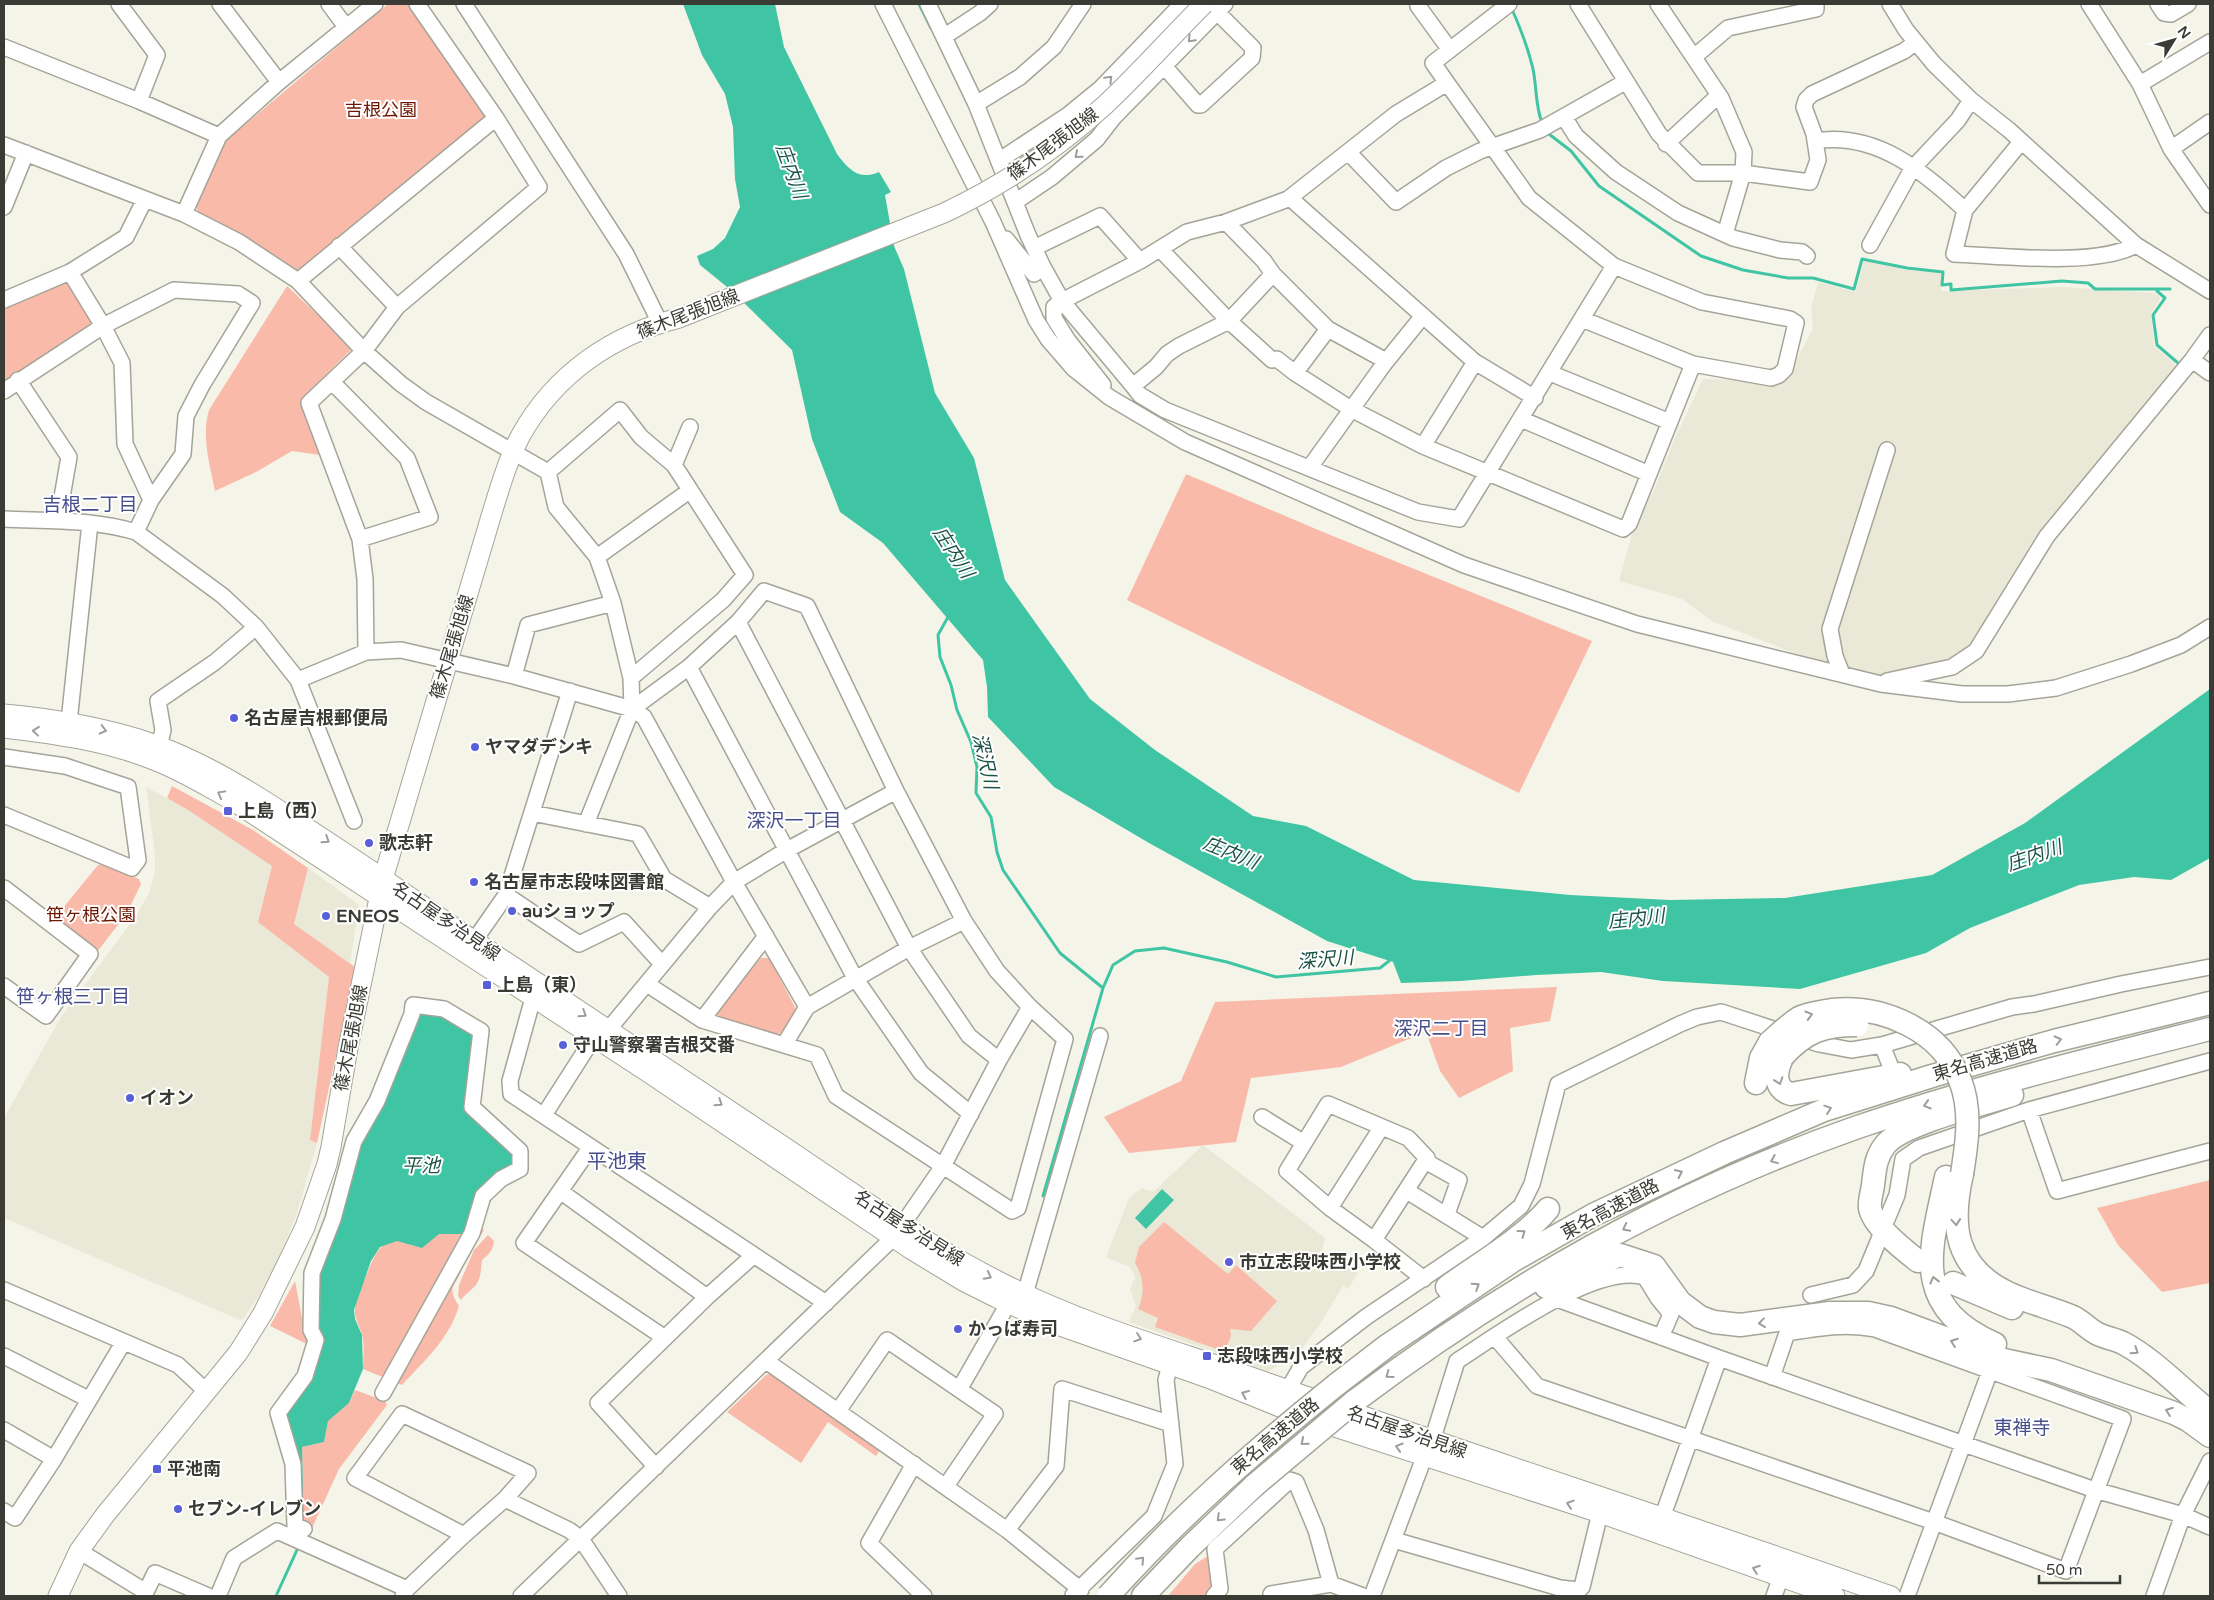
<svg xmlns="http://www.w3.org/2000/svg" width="2214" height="1600" font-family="'Varela Round','Noto Sans JP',sans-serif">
<rect width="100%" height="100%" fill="#f5f4e8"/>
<!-- built -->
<path fill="#eae8d6" d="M1864 260 1907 270 1942 273 1941 291 2062 287 2155 293 2161 298 2151 314 2154 346 2177 366 1971 648 1952 662 1872 677 1827 666 1712 621 1682 599 1619 581 1632 534 1654 490 1674 440 1703 379 1785 381 1813 329 1811 308 1818 282 1856 292Z
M146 787 188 810 272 866 258 922 329 977 310 1140 317 1143 296 1216 280 1255 260 1294 243 1319 240 1320 4 1218V1118L61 1017 136 916 150 891 155 872V853Z
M308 868 358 904 359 908 350 963 294 924Z
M1203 1145 1325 1238 1322 1252 1358 1273 1348 1289 1343 1286 1320 1324 1296 1357 1268 1371 1129 1322 1136 1306 1130 1289 1135 1277 1130 1267 1106 1257 1129 1198 1142 1188 1153 1192Z"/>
<!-- green -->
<path fill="#f9baaa" d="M388 4H410L486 115 485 123 297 272 242 234 199 213 196 207 223 143Z
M65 276 95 322 94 327 4 384V303Z
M287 286 353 348 302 398 320 455 292 451 256 472 215 491C210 465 201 436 209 410Z
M1186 474 1323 532 1592 641 1519 793 1127 600Z
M172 786 253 830 308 868 294 924 355 967 317 1143 310 1140 329 977 258 922 272 866 188 810 167 798Z
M102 864 139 879 141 884 127 913 94 956 54 919 98 865Z
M761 958H769L797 1011 781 1033 777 1034 716 1020 714 1013Z
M1557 987 1550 1021 1510 1028 1513 1071 1459 1098 1440 1071 1426 1032 1341 1067 1251 1078 1236 1142 1129 1153 1104 1117 1181 1081 1215 1002Z
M2210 1180V1283L2162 1292 2118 1245 2097 1208Z
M1164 1222 1228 1274 1236 1265 1277 1301 1251 1331 1230 1329 1231 1335 1225 1352 1155 1327 1158 1318 1138 1309C1145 1293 1144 1278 1135 1263L1139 1247Z
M480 1227 484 1230C480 1238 474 1241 469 1248 465 1255 464 1264 461 1271 455 1287 446 1287 459 1306 449 1339 425 1360 402 1385L363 1369C363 1358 365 1345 362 1335 360 1326 354 1319 355 1309 356 1298 361 1287 366 1276 376 1252 382 1231 414 1246L432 1239 439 1234H464Z
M488 1235 494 1241C493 1251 489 1254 482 1260 481 1268 481 1278 476 1285 472 1290 465 1294 461 1300L458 1296 459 1285 474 1250Z
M295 1281 307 1344 270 1326Z
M773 1373 881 1448 876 1456 828 1422 801 1463 727 1412 766 1375Z
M355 1390 385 1401 387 1405 339 1469 313 1526 304 1529 302 1447 324 1442 328 1420 349 1403Z
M1208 1556 1214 1582 1208 1596H1168L1195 1564Z"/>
<!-- water -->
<path fill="#40c5a4" d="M683 4H775L784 47 837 154C848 169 859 181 879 172L891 192 885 195 894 246 904 269 935 393 974 458 1005 580 1090 699 1155 750 1253 816 1306 826 1414 880 1570 895 1670 900 1785 898 1932 875 2025 823 2210 689V858L2171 880 2134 877 2079 885 1970 928 1926 953 1800 989 1663 981 1601 972 1536 975 1460 981 1401 983 1393 962 1327 941 1149 843 1054 787 988 717 987 687 983 660 883 543 840 512 812 439 792 350 732 291 700 265 697 256 713 249 725 238 740 207 735 179 733 127 725 94 702 55Z
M413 1005 481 1031 472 1107 520 1151V1169L501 1179 464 1234H439L422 1248 397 1241 380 1247 371 1261 354 1310 355 1319 362 1335 363 1369 349 1403 328 1421 324 1442 302 1447 304 1529 278 1413 316 1340 312 1273 346 1176Z
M1162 1189 1174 1200 1146 1229 1135 1218Z"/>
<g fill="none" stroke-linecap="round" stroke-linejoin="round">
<!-- stream -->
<path stroke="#40c5a4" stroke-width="3" d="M919 4 931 28
M1511 7C1520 27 1528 48 1533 69 1537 88 1535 104 1542 123
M1545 131 1571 151 1599 186 1701 256 1743 270 1788 278H1813L1854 289 1862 259 1907 268 1943 272 1942 285 1951 284V290L2062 281 2088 283 2095 289H2170
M2157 291 2165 298 2153 315 2157 345 2178 363
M948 617 938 635 940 657 951 685 957 710 971 742 977 767 976 793 991 817 997 852 1003 870 1060 953 1103 988 1043 1196
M1103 988 1113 965 1135 951 1164 948 1227 962 1276 977 1380 968 1389 961
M276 1596 297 1550"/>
<defs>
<path id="minor" d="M119 4 157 55 139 101
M220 4 279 82
M329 4 346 27
M464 4 626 254 660 323
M883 4 993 222 1036 320 1048 339 1074 369 1109 397 1185 442 1464 565 1637 624 1881 684 1962 694H2008L2056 688 2131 664 2181 645 2210 627
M928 4 976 104 1028 235 1043 267 1062 301 1133 386 1156 367 1167 354 1179 346 1229 321 1273 274 1264 261 1226 222
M1419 4 1418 6 1450 50
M1578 4 1659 134 1698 173H1743L1810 182 1818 160 1814 134 1804 107 1806 100 1812 94 1904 51 1916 42
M1658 4 1721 98 1744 152 1743 173 1725 234
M1890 4 1906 30 1934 64 1971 100 2009 130 2136 245 2210 291
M2089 4 2140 84
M2158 4 2164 13 2171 14 2188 4
M945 36 980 13 990 4
M2210 42 2140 84 2171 149 2210 205
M4 47 139 101 219 136
M1694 57 1728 28 1816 9V4
M1164 66 1198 105H1201L1252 58 1253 48 1217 12
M1447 83 1529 198 1614 266 1702 302 1790 319 1796 323 1785 369 1779 375 1771 378 1693 364 1582 319
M976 104 1020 77 1054 47 1083 4
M1564 117 1576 136 1616 172 1678 213 1733 238 1780 250 1802 252 1807 256
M1815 141C1876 131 1924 172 1965 210
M2021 142 1965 210 1954 254C2002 256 2096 267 2136 245
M1666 144 1719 95
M4 145 184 214 239 242 298 281 364 351 401 384 426 402 548 472 556 507 597 557 613 603 631 678 632 709 586 824
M2171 149 2210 122
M1348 152 1396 202 1446 168 1480 151 1540 130 1625 82
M1000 160 1068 115 1101 88 1182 4
M1290 198 1475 362 1535 398
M1015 202 1052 177 1097 139 1114 117 1225 4
M4 207 26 153
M184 214 219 136 279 82 375 4
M1006 239 1034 274 1043 267
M1870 245 1912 169 1958 120 1971 100
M339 246 397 307
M1034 248 1100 216 1140 261
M1160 249 1229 321 1272 360 1277 359 1295 373 1328 329 1273 274
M70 272 103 326 122 363 125 444 151 500
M298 281 496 118
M4 300 70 272 126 237 145 199
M1328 329 1386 361
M2192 360 2210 373
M1295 373 1351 409 1423 446 1623 529 1629 524 1693 364
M1550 373 1670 422
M18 380 69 457 58 520
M332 382 407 458 430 517 360 539
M1103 385 1067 339 1054 318V307L1062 301 1140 261 1187 232 1226 222 1288 199 1396 114 1447 83 1433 63 1509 4
M1133 386 1140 395 1165 410 1418 512 1459 519 1614 266
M4 391 103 326 174 290 238 294 252 303 202 385 186 416 183 454 151 500 136 532
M1521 419 1649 474
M1423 446 1475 362
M674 465 690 427
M1310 467 1384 364 1422 317
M548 472 620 410 641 437 674 465 745 575 723 600 631 678
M4 519C48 521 93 519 136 532L223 596 256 627 298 680 354 821
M597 557 689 491
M738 622 909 948 969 1036 999 1060
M366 652 365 579 360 539 309 403 364 351 397 307 539 187 496 118 417 4
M689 667 855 978 921 1073 971 1114
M1842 674 1835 656 1830 629 1887 450
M514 676 528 625 613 603
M298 680 366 652 401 650 514 676 632 709 644 717 734 882 807 1007
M1887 681 1952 667 1976 651 2047 536 2192 360 2210 335
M632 709 689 667 738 622 764 591 807 606 896 791 964 921 997 971 1030 1007 1065 1039 1018 1208 1012 1211 836 1096 817 1055 702 1020 647 984
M69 722 90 523
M159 747 163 730 158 701 215 662 256 627
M4 757 65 766 128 787 138 860 132 868 4 815
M532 813 638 834 664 879 710 907
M4 888 90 954 46 1016 4 986
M506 895 579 944 624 922 662 964
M474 941 506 895 570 691
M533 998 510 1081 511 1094 826 1303
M702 1020 766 936
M608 1030 710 907 734 882 787 850 896 791
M784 1045 807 1007 909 948 964 921
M1882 1045 1890 1065
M2029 1110 2057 1191 2210 1151
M544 1115 594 1037
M1262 1117 1304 1143
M590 1148 524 1243 665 1338
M1425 1161 1459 1180 1447 1214
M560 1191 707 1297
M1407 1191 1483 1238
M1330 1208 1381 1128
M1887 1219 1897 1195 1903 1159 1919 1148 2029 1110 2210 1061
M1374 1240 1330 1208 1287 1171 1328 1104 1408 1138 1427 1158 1374 1240 1424 1279
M4 1290 178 1365 207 1392
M1025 1294 1100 1036
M1811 1295 1853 1285 1866 1271 1880 1237
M1557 1299 1719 1358 2095 1490 2183 1515 2210 1527
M1495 1337 1537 1386 1934 1522 2066 1571 2123 1419 1875 1329C1845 1323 1818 1328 1787 1333L1772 1377
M4 1356 88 1399
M766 1361 1007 1530 1081 1590
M960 1388 1008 1304
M1283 1398 1301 1367 1366 1317 1483 1238 1521 1206 1532 1184 1558 1084 1680 1024 1697 1017 1721 1012 1819 1044 1851 1050 1882 1045 2012 1007 2034 1004 2121 984 2210 967
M838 1411 887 1340 995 1414 946 1486
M4 1430 54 1459
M914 1464 869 1543 924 1596
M656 1467 598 1403 707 1297 753 1256
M505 1499 569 1530 581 1539 619 1596
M4 1511 15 1518 54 1459 123 1343
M1662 1518 1719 1358
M304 1529 295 1526 293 1464 278 1413 305 1376 316 1340 311 1330 312 1273 333 1219 354 1141 377 1101 412 1014 413 1005 444 1009 481 1031 472 1107 520 1151V1169L501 1179 483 1196 472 1233 383 1393
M1007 1530 1056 1466 1062 1389 1171 1424
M1394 1540 1560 1588 1579 1590 1582 1587 1600 1513
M79 1551 146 1592
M1073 1595 1154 1516 1175 1464 1166 1380 1170 1365
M144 1596 155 1573 208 1596
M218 1596 234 1558 277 1531 407 1589
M403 1596 407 1589 464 1535 505 1499 528 1473 402 1414 355 1478 464 1535
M521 1596 894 1237 943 1166 999 1060 1030 1007
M1214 1596 1220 1589 1215 1549 1290 1480 1296 1482 1316 1530 1331 1584
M1271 1596V1594L1331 1584 1363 1596
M1372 1596 1425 1455 1432 1441 1457 1361C1499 1334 1597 1262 1645 1277L1658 1298 1671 1314 1661 1337
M1774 1596 1784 1568
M1907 1596 1990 1371
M2154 1596 2183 1515 2210 1461"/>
<path id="major" d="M4 714C49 718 95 726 139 739 193 756 241 785 288 816 345 852 400 890 455 928 563 1000 672 1072 780 1144 853 1193 926 1245 1004 1284 1089 1327 1182 1352 1271 1384 1477 1457 1685 1523 1891 1596
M4 728C55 734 107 741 156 761 182 771 206 786 230 799L646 1071 912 1250 963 1281 997 1298 1049 1322 1208 1378 1307 1418 1600 1513 1835 1596
M58 1596 79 1551 105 1515 238 1353 263 1313 305 1227 327 1164 331 1147 348 1048 383 879 492 513C500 487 508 459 521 435 555 374 612 335 679 318"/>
<path id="highway" d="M1783 1056C1776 1069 1772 1089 1791 1094L1900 1074
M1756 1083 1761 1058 1770 1042
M1962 1174C1950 1226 1955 1268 2008 1293 2029 1303 2052 1308 2073 1317 2082 1321 2089 1330 2098 1334 2106 1338 2115 1339 2123 1343 2155 1360 2182 1390 2210 1412
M1946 1177C1930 1252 1910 1306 1995 1344
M1918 1261C1904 1250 1873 1226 1870 1208 1869 1200 1872 1193 1873 1185 1875 1170 1875 1158 1885 1145 1901 1124 1984 1104 2012 1095
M1953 1283 2012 1308
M1447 1287C1477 1265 1525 1237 1548 1209
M1546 1287 1620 1255 1654 1266 1680 1302 1700 1317 1714 1322 1740 1325 1830 1313H1868L1891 1318 2004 1360 2051 1370 2174 1413 2188 1420 2210 1436
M1336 1385 1388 1345 1514 1260 1593 1215 1724 1153 1824 1110 1932 1076 2054 1041 2210 1003
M1355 1401C1507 1286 1675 1191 1855 1128 1971 1088 2091 1059 2210 1029
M1143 1596 1190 1547 1255 1485"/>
</defs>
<!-- minor casing -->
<use href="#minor" stroke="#a5a499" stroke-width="18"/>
<!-- major casing -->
<use href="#major" stroke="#a5a499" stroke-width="21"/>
<!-- highway casing -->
<use href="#highway" stroke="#a5a499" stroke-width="25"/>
<!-- minor -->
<use href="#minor" stroke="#fff" stroke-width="15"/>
<!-- major -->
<use href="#major" stroke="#fff" stroke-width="19"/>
<!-- highway -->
<use href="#highway" stroke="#fff" stroke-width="22"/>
<defs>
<path id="major-bridge" d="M679 318 944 213C1003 185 1057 149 1105 105 1139 73 1171 37 1204 4"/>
<path id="highway-bridge" d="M1770 1042C1779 1034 1788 1025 1799 1018 1809 1013 1822 1012 1832 1010 1883 1005 1941 1030 1960 1080 1972 1110 1967 1143 1962 1174
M1783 1056C1806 1031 1824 1025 1857 1025
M1255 1485 1355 1401
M1108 1596C1179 1517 1254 1451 1336 1385"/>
</defs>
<!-- major-bridge casing -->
<use href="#major-bridge" stroke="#a5a499" stroke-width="21" stroke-linecap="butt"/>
<!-- highway-bridge casing -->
<use href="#highway-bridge" stroke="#a5a499" stroke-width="25" stroke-linecap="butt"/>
<!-- major-bridge -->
<use href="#major-bridge" stroke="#fff" stroke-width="19"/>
<!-- highway-bridge -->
<use href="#highway-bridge" stroke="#fff" stroke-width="22"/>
</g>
<!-- one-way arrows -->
<defs><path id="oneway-chevron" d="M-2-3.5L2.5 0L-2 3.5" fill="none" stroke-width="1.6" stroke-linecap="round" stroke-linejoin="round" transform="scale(1.25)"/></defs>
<g stroke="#9d9d9a">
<use href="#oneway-chevron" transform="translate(1191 39) rotate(134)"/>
<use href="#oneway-chevron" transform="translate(1109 79) rotate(-46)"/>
<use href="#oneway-chevron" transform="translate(1078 155) rotate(139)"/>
<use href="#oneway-chevron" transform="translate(103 730) rotate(14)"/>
<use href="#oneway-chevron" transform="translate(36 731) rotate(-174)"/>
<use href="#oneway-chevron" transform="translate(221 794) rotate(-151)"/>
<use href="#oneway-chevron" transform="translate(326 840) rotate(33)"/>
<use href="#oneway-chevron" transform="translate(583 1014) rotate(33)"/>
<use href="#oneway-chevron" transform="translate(1809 1015) rotate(-16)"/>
<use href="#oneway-chevron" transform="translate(2058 1040) rotate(-14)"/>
<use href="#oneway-chevron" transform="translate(1779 1081) rotate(71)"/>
<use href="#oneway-chevron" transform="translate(719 1103) rotate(34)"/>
<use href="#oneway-chevron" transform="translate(1927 1105) rotate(163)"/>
<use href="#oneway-chevron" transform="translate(1828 1109) rotate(-19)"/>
<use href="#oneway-chevron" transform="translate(1774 1160) rotate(158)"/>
<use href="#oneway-chevron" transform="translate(1679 1173) rotate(-25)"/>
<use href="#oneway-chevron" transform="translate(1956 1222) rotate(85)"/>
<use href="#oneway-chevron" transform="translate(1626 1228) rotate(153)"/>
<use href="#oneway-chevron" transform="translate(1522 1233) rotate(-36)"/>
<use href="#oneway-chevron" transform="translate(988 1276) rotate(28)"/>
<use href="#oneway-chevron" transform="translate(1934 1280) rotate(-104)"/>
<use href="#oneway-chevron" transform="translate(1476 1286) rotate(-33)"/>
<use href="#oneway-chevron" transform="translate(1762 1323) rotate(173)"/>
<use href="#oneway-chevron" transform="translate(1138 1338) rotate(19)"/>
<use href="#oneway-chevron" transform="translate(1954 1342) rotate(-160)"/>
<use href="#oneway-chevron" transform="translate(2135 1351) rotate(34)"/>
<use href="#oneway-chevron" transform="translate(1389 1375) rotate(144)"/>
<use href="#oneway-chevron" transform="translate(1245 1394) rotate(-157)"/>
<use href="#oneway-chevron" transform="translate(2169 1411) rotate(-160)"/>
<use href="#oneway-chevron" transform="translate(1304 1442) rotate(140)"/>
<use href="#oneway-chevron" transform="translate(1399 1447) rotate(-163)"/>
<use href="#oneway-chevron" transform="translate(1570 1504) rotate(-162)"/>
<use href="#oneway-chevron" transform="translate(1220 1518) rotate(136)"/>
<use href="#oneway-chevron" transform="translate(1141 1560) rotate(-47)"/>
<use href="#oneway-chevron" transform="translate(1756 1569) rotate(-160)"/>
</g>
<!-- markers -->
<g fill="#595fd6" stroke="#fff" stroke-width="2">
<circle cx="234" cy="718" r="5"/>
<circle cx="475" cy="747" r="5"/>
<rect x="223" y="806" width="10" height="10" rx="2.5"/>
<circle cx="369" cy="843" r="5"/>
<circle cx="474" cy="882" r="5"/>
<circle cx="512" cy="911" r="5"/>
<circle cx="326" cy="916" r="5"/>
<rect x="482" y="980" width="10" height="10" rx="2.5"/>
<circle cx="563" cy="1045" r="5"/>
<circle cx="130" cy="1098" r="5"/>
<circle cx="1229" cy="1262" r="5"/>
<circle cx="958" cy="1329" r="5"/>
<rect x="1202" y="1351" width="10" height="10" rx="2.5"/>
<rect x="152" y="1464" width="10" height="10" rx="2.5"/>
<circle cx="178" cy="1509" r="5"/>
</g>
<g text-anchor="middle" stroke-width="4" stroke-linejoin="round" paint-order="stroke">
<!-- park labels -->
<g font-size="18" fill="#6d1702" stroke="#fff">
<text x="381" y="116">吉根公園</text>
<text x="91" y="921">笹ヶ根公園</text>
</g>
<!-- street labels -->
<g font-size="18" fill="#3b3b36" stroke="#fff">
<text transform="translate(1053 144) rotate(-37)" y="6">篠木尾張旭線</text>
<text transform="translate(688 314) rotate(-21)" y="6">篠木尾張旭線</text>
<text transform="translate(452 647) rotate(-73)" y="6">篠木尾張旭線</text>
<text transform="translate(446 921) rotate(34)" y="6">名古屋多治見線</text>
<text transform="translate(351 1038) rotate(-79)" y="6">篠木尾張旭線</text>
<text transform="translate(1985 1060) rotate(-16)" y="6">東名高速道路</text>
<text transform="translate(1610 1209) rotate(-28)" y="6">東名高速道路</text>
<text transform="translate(909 1228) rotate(32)" y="6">名古屋多治見線</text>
<text transform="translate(1407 1432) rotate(19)" y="6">名古屋多治見線</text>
<text transform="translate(1275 1436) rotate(-40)" y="6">東名高速道路</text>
</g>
<!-- poi labels -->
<g font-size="18" font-weight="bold" fill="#3b3b36" stroke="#fff" text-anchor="start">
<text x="244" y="724">名古屋吉根郵便局</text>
<text x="485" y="753">ヤマダデンキ</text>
<text x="238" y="817">上島（西）</text>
<text x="379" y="849">歌志軒</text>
<text x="484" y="888">名古屋市志段味図書館</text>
<text x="522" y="917">auショップ</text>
<text x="336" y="922">ENEOS</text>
<text x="497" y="991">上島（東）</text>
<text x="573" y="1051">守山警察署吉根交番</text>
<text x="140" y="1104">イオン</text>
<text x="1239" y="1268">市立志段味西小学校</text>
<text x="968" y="1335">かっぱ寿司</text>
<text x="1217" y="1362">志段味西小学校</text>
<text x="167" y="1475">平池南</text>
<text x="188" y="1515">セブン-イレブン</text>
</g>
<!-- water labels -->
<g font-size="19" font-style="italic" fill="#1d5345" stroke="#fff">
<text transform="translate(792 171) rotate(70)" y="7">庄内川</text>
<text transform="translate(954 552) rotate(57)" y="7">庄内川</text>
<text transform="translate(986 761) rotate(77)" y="7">深沢川</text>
<text transform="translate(1231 852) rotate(22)" y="7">庄内川</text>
<text transform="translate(2034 855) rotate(-19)" y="7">庄内川</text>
<text transform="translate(1636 918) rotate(-6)" y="7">庄内川</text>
<text transform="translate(1325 959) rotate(-5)" y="7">深沢川</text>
<text x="421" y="1172">平池</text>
</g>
<!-- neighbourhood labels -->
<g font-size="19" fill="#474e8c" stroke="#fff">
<text x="90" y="511">吉根二丁目</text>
<text x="794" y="827">深沢一丁目</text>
<text x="73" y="1003">笹ヶ根三丁目</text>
<text x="1441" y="1035">深沢二丁目</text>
<text x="2022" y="1434">東禅寺</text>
</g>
<!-- quarter labels -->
<g font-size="20" fill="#474e8c" stroke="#fff">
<text x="617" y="1168">平池東</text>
</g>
</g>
<!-- border -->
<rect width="2214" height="1600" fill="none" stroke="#3b3b36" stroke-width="10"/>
<!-- north arrow -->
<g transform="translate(2174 40) rotate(53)" stroke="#ffffff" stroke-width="4" paint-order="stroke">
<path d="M0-4L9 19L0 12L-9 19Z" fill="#3b3b36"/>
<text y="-8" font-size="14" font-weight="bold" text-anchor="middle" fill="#3b3b36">N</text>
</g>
<!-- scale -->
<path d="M2039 1575v8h81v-8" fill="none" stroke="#3b3b36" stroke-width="2.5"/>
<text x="2046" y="1575" font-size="15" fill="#3b3b36" stroke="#ffffff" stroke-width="4" paint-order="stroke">50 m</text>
</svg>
